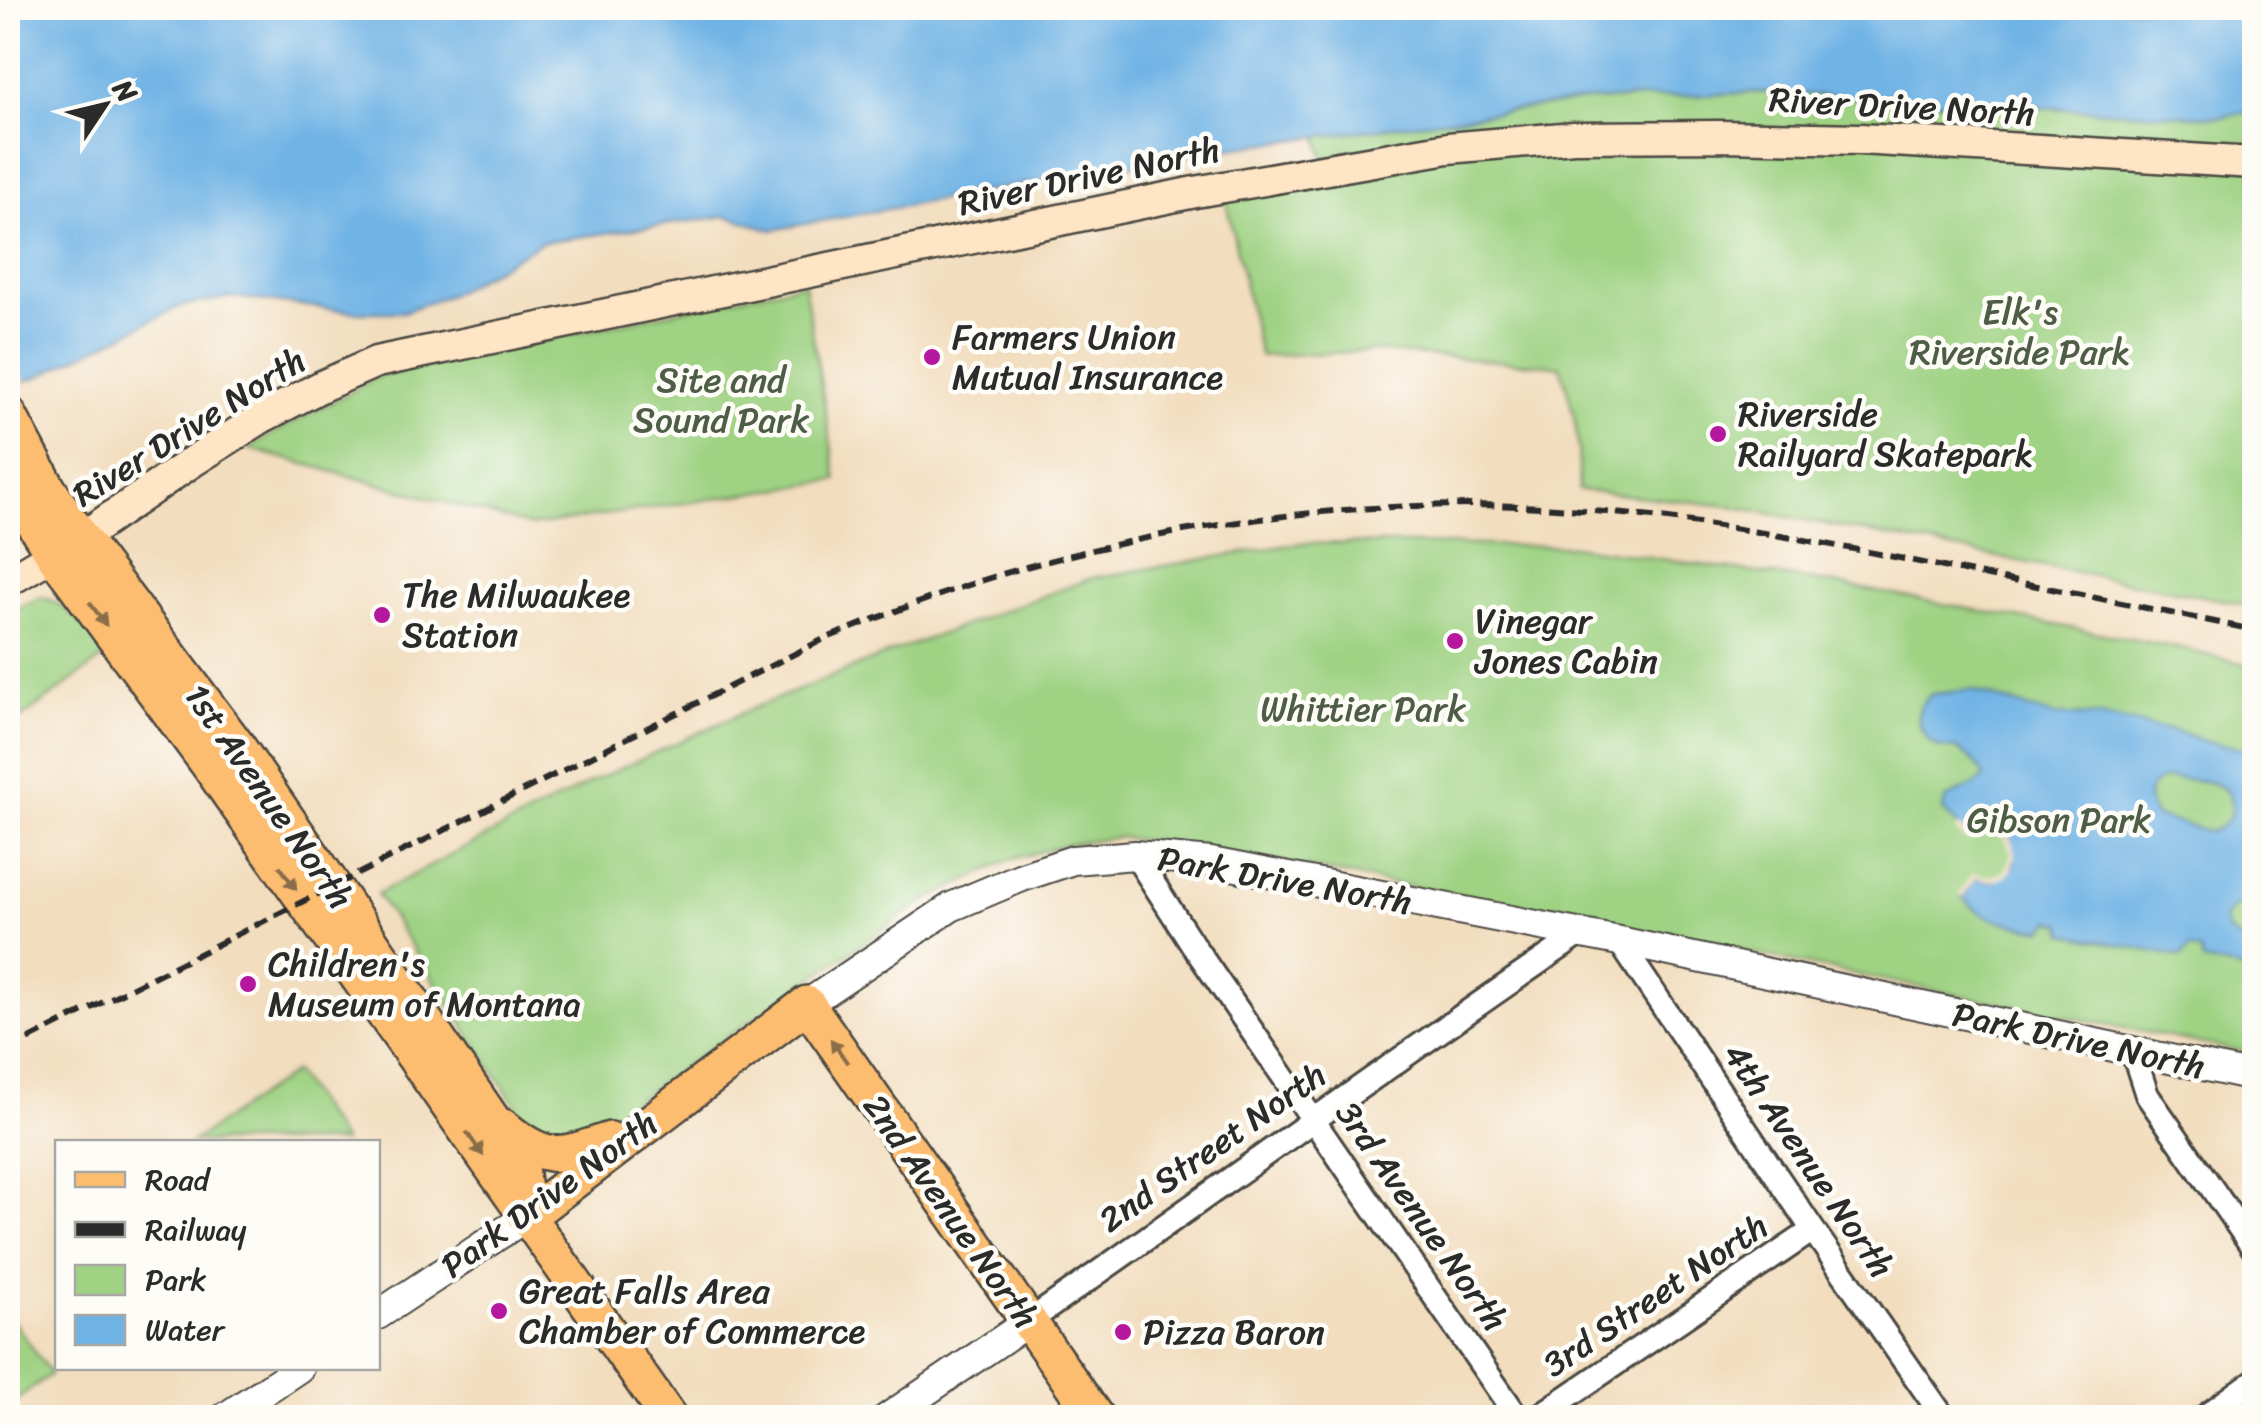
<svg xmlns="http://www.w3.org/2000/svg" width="2262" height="1425" font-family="Sriracha,sans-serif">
<rect width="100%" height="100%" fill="#fdfcf7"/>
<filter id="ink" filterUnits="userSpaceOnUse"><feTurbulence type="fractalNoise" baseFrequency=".01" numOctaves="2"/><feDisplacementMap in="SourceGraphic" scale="20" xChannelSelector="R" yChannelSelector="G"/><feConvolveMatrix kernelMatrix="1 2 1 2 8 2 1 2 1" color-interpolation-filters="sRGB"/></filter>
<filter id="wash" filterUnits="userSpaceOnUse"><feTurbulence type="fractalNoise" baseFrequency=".0048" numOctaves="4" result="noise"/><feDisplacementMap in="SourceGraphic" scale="40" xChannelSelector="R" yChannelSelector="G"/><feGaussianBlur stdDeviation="2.25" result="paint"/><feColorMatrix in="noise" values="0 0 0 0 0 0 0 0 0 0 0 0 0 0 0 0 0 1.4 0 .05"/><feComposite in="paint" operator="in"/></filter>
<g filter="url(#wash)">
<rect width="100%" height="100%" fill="#f2ddbe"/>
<!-- green -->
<path fill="#9fd283" stroke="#657e57" stroke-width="2.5" d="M1762 92 2221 117 2254 111V606L1730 506 1578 490C1582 445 1574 408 1560 366L1373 351 1260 356 1225 196 1329 179 1318 136 1584 101Z
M804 283 837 480 532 526 247 448 380 376Z
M1301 543 1572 546 1842 585 2173 647 2254 666V1054L1549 913 1251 857 1120 837 1070 844 1009 860 921 903 620 1111C586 1132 566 1141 528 1124L377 894 597 779 749 710 890 653 1092 578Z
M41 597C72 605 89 632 107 655L8 728V613Z
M294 1072 343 1142H192Z
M15 1323 51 1374 8 1406V1328Z"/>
<!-- water -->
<path fill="#6fb3e5" stroke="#4d6f88" stroke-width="2.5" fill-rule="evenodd" d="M8 8H2254V111L2221 117 1762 92 1584 101 1209 151 772 230 727 216 542 242 451 294 403 312H355L233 297 181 306 40 376 8 387Z
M1971 690 2051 715 2101 716 2180 732 2203 741 2254 750V906C2239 901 2232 907 2224 919L2228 931 2239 940 2254 939V972L2203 961 2200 951 2189 948 2182 957 2065 934 2063 923 2052 921 2043 930C2011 923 1986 923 1962 897L1976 878 1994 881 2014 864 2010 837 1984 827 1968 836C1959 829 1953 819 1943 811L1945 800C1957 791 1976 788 1984 776 1978 765 1967 753 1955 749 1949 748 1944 749 1939 747 1924 741 1914 720 1921 706 1923 701 1928 698 1932 694ZM2166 778C2188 780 2235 776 2231 809 2230 823 2221 827 2210 832L2155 816C2144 798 2145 786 2166 778Z"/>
<!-- pier -->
<path fill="#f2ddbe" d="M8 346 26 386 8 392Z
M1960 827 1968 836 1984 827 2003 830 2010 837 2016 854 2010 872 2003 878 1994 881 1976 878 1962 897 1959 893 1972 874 1993 876 2000 873 2006 869 2011 854 2006 840 2000 835 1985 832 1967 841 1959 835 1955 830Z"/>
</g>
<g filter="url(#ink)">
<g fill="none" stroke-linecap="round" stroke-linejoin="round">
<defs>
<path id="minor" d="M1135 855 1195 948 1518 1418
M1619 941 1813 1230 1944 1418
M2133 1052 2147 1095 2254 1249
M1028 1322C1212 1193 1394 1061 1579 935
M1536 1418 1813 1230
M2203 1418 2254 1381"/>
<path id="tertiary" d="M807 1004 951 907 1022 877 1073 860 1135 855 1211 862 1619 941 2254 1077
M378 1315 526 1217
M224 1418 299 1368
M887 1418 1028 1322"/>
<path id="secondary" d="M8 581 81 538 193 461 261 418 322 386 376 362 1195 192 1448 148 1574 137 1721 136 1860 139 2254 163"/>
<path id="primary" d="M8 414 48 489 81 538 237 746 519 1159 526 1213
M8 482 54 555 207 762 669 1418
M503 1127C547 1163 559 1157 610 1140
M526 1217 807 1004 1096 1418"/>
</defs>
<!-- minor casing -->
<use href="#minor" stroke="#494641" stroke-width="28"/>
<!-- tertiary casing -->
<use href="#tertiary" stroke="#494641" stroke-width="32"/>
<!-- secondary casing -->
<use href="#secondary" stroke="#494641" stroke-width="35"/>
<!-- primary casing -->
<use href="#primary" stroke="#494641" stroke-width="40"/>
<!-- minor -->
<use href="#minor" stroke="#fff" stroke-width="22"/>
<!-- tertiary -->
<use href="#tertiary" stroke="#fff" stroke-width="28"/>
<!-- secondary -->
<use href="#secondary" stroke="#fee5c5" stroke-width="30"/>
<!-- primary -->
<use href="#primary" stroke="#fcbd6f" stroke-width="35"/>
<!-- rail -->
<path stroke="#2b2b2b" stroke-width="6" stroke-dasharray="15 8" stroke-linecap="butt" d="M8 1050 824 639C887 614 951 589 1016 570 1175 524 1352 500 1517 506 1665 512 1813 540 1958 570 2057 590 2156 610 2254 630"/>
</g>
<!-- one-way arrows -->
<defs><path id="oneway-solid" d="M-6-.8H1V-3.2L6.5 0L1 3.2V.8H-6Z" transform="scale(2.5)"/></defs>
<g fill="#896d4a">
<use href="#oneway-solid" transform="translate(98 614) rotate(54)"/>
<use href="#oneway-solid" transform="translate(288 878) rotate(55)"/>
<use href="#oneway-solid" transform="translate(839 1051) rotate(-125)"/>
<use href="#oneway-solid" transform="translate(475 1144) rotate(55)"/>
</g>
</g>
<!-- markers -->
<g fill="#b5179e" stroke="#fdfcf7" stroke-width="4">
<circle cx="932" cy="357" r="10"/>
<circle cx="1718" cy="434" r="10"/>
<circle cx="382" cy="615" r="10"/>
<circle cx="1455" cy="641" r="10"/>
<circle cx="248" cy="984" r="10"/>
<circle cx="499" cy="1311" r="10"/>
<circle cx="1123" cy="1332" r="10"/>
</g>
<g text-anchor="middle" stroke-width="9" stroke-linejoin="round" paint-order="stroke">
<!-- street labels -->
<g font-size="35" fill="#2b2b2b" stroke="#fdfcf7">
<text transform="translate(1902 106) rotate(3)" y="12">River Drive North</text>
<text transform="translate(1089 176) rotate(-12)" y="12">River Drive North</text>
<text transform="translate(189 427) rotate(-32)" y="12">River Drive North</text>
<text transform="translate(269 796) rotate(55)" y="12">1st Avenue North</text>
<text transform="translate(1285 880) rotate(10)" y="12">Park Drive North</text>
<text transform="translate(2079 1040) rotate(12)" y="12">Park Drive North</text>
<text transform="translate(1212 1147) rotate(-35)" y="12">2nd Street North</text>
<text transform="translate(1809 1160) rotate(56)" y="12">4th Avenue North</text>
<text transform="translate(549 1194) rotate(-36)" y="12">Park Drive North</text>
<text transform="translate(951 1211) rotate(55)" y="12">2nd Avenue North</text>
<text transform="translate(1422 1216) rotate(55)" y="12">3rd Avenue North</text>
<text transform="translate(1655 1295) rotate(-34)" y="12">3rd Street North</text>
</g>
<!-- park labels -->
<g font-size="35" fill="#4e5d45" stroke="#fdfcf7">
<text x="2020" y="324">Elk's<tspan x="2020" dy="40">Riverside Park</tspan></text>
<text x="721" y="392">Site and<tspan x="721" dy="40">Sound Park</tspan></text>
<text x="1363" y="721">Whittier Park</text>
<text x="2059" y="832">Gibson Park</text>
</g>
<!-- poi labels -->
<g font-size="35" fill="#2b2b2b" stroke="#fdfcf7" text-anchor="start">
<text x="952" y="349">Farmers Union<tspan x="952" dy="40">Mutual Insurance</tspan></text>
<text x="1738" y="426">Riverside<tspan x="1738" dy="40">Railyard Skatepark</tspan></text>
<text x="402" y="607">The Milwaukee<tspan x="402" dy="40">Station</tspan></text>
<text x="1475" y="633">Vinegar<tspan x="1475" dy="40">Jones Cabin</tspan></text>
<text x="268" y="976">Children's<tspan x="268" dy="40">Museum of Montana</tspan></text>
<text x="519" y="1303">Great Falls Area<tspan x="519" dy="40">Chamber of Commerce</tspan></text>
<text x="1143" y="1344">Pizza Baron</text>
</g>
</g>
<!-- margin -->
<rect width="2262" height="1425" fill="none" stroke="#fdfcf7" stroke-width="40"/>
<!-- legend -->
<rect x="55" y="1140" width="325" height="230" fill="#fdfcf7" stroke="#a9a8a5" stroke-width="2.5"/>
<rect x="75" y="1172" width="50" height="15" fill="#fcbd6f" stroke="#a9a8a5" stroke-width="2.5"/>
<text x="145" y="1190" font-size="30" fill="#2b2b2b">Road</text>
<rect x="75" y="1222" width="50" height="15" fill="#2b2b2b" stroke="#a9a8a5" stroke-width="2.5"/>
<text x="145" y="1240" font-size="30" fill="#2b2b2b">Railway</text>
<rect x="75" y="1265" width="50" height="30" fill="#9fd283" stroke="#a9a8a5" stroke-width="2.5"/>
<text x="145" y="1290" font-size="30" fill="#2b2b2b">Park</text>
<rect x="75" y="1315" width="50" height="30" fill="#6fb3e5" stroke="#a9a8a5" stroke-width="2.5"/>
<text x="145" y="1340" font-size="30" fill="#2b2b2b">Water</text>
<!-- north arrow -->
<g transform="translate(105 105) rotate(55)" stroke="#fdfcf7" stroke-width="8" paint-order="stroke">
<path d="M0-8L18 38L0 25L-18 38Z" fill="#2b2b2b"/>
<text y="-15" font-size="28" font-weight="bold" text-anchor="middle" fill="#2b2b2b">N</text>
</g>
</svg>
